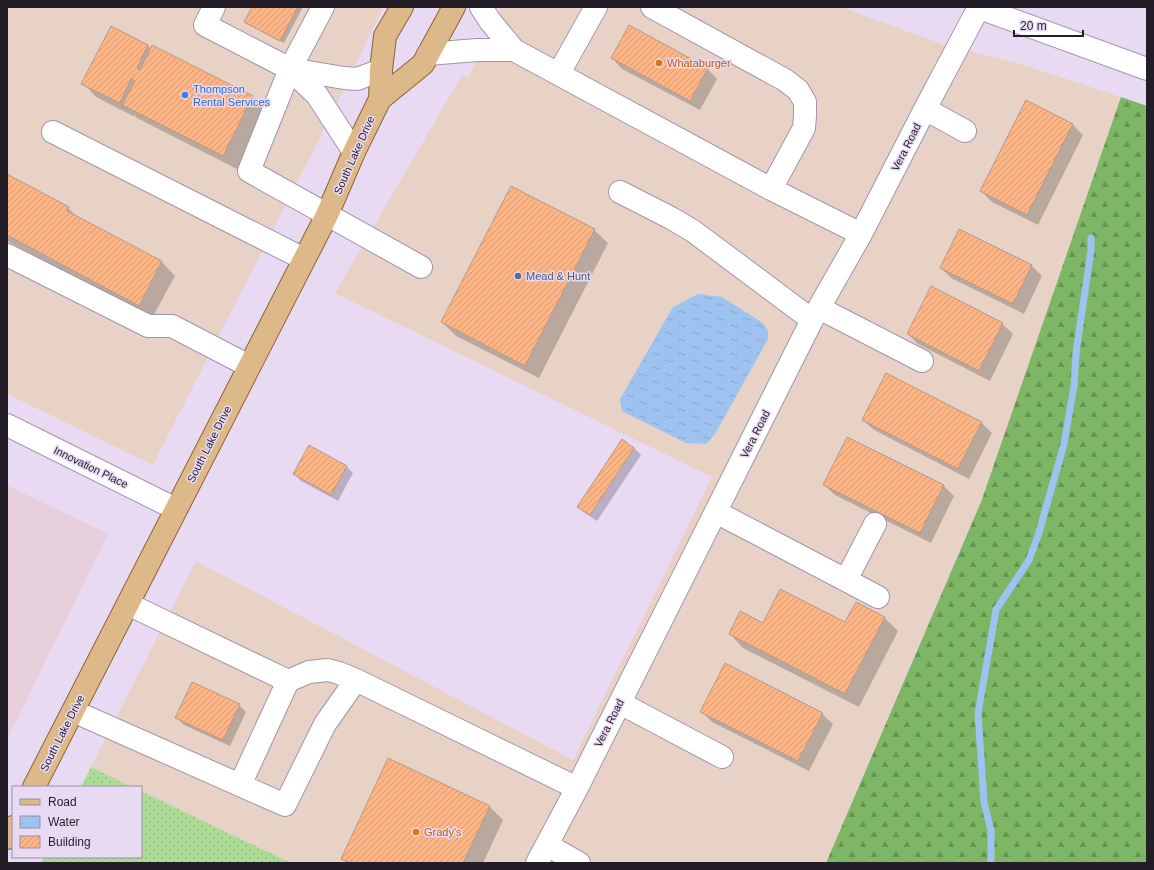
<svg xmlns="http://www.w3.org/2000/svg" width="1154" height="870" font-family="Arial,sans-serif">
<defs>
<pattern id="grass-dots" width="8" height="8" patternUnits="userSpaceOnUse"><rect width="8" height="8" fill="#acdc97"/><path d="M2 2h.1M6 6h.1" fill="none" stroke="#94bc82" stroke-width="1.8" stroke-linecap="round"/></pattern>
<pattern id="forest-firs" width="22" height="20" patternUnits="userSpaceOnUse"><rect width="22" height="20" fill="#7db664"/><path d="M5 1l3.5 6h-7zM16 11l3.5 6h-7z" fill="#669352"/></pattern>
<pattern id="water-ripples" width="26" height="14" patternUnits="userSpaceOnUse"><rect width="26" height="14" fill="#9ec3f1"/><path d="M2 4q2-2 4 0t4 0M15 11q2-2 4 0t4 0" fill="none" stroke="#88a7ce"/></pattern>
<pattern id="building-hatch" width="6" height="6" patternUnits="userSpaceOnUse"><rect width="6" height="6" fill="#fbb586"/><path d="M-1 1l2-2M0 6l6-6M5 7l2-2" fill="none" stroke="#d79b74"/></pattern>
</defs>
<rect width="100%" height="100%" fill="#e9daf4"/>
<!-- commercial -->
<path fill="#e8d2c6" d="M7 7H383L328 122 153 465 7 394Z
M501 7H841L944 45 1018 63 1121 97 981 502 826 863H291L141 791V787H132L91 767 196 561 573 760 712 477 335 293 462 75 468 78Z"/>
<!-- education -->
<path fill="#e7cfdb" d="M7 485 108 534 7 740Z"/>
<!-- grass -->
<path fill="url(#grass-dots)" d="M91 767 132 787H81Z
M141 791 291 863H41L44 857H141Z"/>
<!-- forest -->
<path fill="url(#forest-firs)" d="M1121 97 1147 106V863H826L981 502Z"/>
<!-- water -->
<path fill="url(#water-ripples)" d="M698 294 722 297 763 323 768 331V339L715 434 706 444 686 443 622 411 620 399 673 307Z"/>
<!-- shadow -->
<path fill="#0003" d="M253 7H303L284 43 249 25 245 21Z
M111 27 148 46 152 49 153 47 253 97 266 111 237 169 137 118 134 115 133 116 96 97 83 83Z
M612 58 707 68 717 79 700 110 622 69Z
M1027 101 1073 125 1083 135 1038 225 992 202 981 191Z
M7 175 68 208 78 218 162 262 175 276 152 318 7 241Z
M594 230 608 243 539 378 456 336 442 322Z
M960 230 1032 266 1042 276 1024 314 951 278 941 268Z
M1002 324 1013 334 990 381 918 344 908 334Z
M886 374 982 423 992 433 969 479 874 430 863 420Z
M847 438 944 486 954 496 931 543 835 495 824 485Z
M634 448 641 455 597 521 585 513 578 506Z
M347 467 353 473 338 501 301 481 294 474Z
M884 617 898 631 859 707 743 648 730 634 763 624 845 623Z
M239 705 246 712 230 746 184 725 177 718Z
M702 712 822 714 833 724 809 771 712 722Z
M389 759 490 807 503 820 483 863H347L342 858Z"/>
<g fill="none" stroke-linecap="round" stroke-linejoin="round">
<!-- stream -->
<path stroke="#9ec3f1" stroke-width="7" d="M991 863V831L984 802 978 713 996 610 1029 560 1038 536 1064 444 1074 386 1076 353 1091 250V238"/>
</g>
<!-- building -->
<path fill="url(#building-hatch)" stroke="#b39a8a" d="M252 7H298L280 41 244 22Z
M629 25 708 68 690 101 611 58Z
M111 26 148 45 137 68 140 70 152 45 253 96 223 156 122 105 135 81 131 79 120 103 81 84Z
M1026 100 1073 124 1027 215 980 191Z
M7 174 69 207 67 211 162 261 139 306 7 235Z
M511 186 595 229 525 366 441 322Z
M959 229 1032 265 1013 304 940 268Z
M931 286 1003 323 979 371 907 334Z
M886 373 982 422 958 469 862 420Z
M847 437 944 485 920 533 823 485Z
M622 439 634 448 590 515 577 507Z
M309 445 347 466 331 495 293 474Z
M780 589 845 622 856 602 885 617 845 694 729 634 740 611 763 623Z
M725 663 823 713 798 761 700 712Z
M192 682 240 704 223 740 175 718Z
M388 758 490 806 463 863H350L341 859Z"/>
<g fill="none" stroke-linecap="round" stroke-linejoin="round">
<defs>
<path id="minor" d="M214 7 205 25 290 69 323 7
M481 7 490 21 514 50 771 189 861 234
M652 7 785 80 798 90 805 102V116L804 128 771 189
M977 7 1147 69
M428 54 477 50H514
M290 69 249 171 421 267
M290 69 317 95 354 152
M290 69 344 78 357 79 381 70
M559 73 596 7
M925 109 965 131
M53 132 304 259
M620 192 671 218 693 231 812 320
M7 255 148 326H172L249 366
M819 308 922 361
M7 425 176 509
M716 512 878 597
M846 580 875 524
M128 604 288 681
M620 703 722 757
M73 711 285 805 325 724 356 680
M240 785 288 681 309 672 318 671 328 670 339 673 356 680 577 788
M547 845 579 863
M537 863 577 788 812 320 861 234 925 109 979 7"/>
<path id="major" d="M380 99 423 64 454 7
M34 787 327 215 354 152 380 99 381 70 385 36 402 7
M7 838 13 827"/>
</defs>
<!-- minor casing -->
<use href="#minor" stroke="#a294ac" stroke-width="24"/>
<!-- major casing -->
<use href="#major" stroke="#8d6434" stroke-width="24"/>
<!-- minor -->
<use href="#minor" stroke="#fff" stroke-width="22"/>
<!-- major -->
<use href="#major" stroke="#ddb989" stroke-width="22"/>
</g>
<!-- markers -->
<g fill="#e8710a" stroke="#e9daf4" stroke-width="1.5">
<circle cx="659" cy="63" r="4"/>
<circle cx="416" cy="832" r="4"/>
</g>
<circle fill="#3f7fe0" stroke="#e9daf4" stroke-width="1.5" cx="185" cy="95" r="4"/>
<circle fill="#5c6f8a" stroke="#e9daf4" stroke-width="1.5" cx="518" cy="276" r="4"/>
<g text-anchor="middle" stroke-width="3" stroke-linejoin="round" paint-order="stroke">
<!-- food labels -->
<g font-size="11" fill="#c56008" stroke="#e9daf4" text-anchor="start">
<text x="667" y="67">Whataburger</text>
<text x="424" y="836">Grady's</text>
</g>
<!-- shop labels -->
<g font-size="11" fill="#366cbe" stroke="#e9daf4" text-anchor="start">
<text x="193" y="93">Thompson<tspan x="193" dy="13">Rental Services</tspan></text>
</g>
<!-- street labels -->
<g font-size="11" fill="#221d26" stroke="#e9daf4">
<text transform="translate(906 147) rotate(-63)" y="4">Vera Road</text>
<text transform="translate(354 155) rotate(-66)" y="4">South Lake Drive</text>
<text transform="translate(755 434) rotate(-63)" y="4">Vera Road</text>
<text transform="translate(209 444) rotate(-63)" y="4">South Lake Drive</text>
<text transform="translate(91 467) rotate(26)" y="4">Innovation Place</text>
<text transform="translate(609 723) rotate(-63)" y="4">Vera Road</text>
<text transform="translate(62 733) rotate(-63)" y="4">South Lake Drive</text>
</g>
<!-- service labels -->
<g font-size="11" fill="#4e5e75" stroke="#e9daf4" text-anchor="start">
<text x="526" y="280">Mead &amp; Hunt</text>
</g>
</g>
<!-- border -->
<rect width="1154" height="870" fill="none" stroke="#221d26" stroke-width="16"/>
<!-- legend -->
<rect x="12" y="786" width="130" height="72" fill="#e9daf4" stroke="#998ea2"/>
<rect x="20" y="799" width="20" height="6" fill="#ddb989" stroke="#998ea2"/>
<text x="48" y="806" font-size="12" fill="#221d26">Road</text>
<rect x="20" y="816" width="20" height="12" fill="url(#water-ripples)" stroke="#998ea2"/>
<text x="48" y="826" font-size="12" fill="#221d26">Water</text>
<rect x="20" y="836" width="20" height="12" fill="url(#building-hatch)" stroke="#998ea2"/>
<text x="48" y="846" font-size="12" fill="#221d26">Building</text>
<!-- scale -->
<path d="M1014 30v6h69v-6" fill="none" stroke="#221d26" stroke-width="2"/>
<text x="1020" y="30" font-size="12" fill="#221d26" stroke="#e9daf4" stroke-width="3" paint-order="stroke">20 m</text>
</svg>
